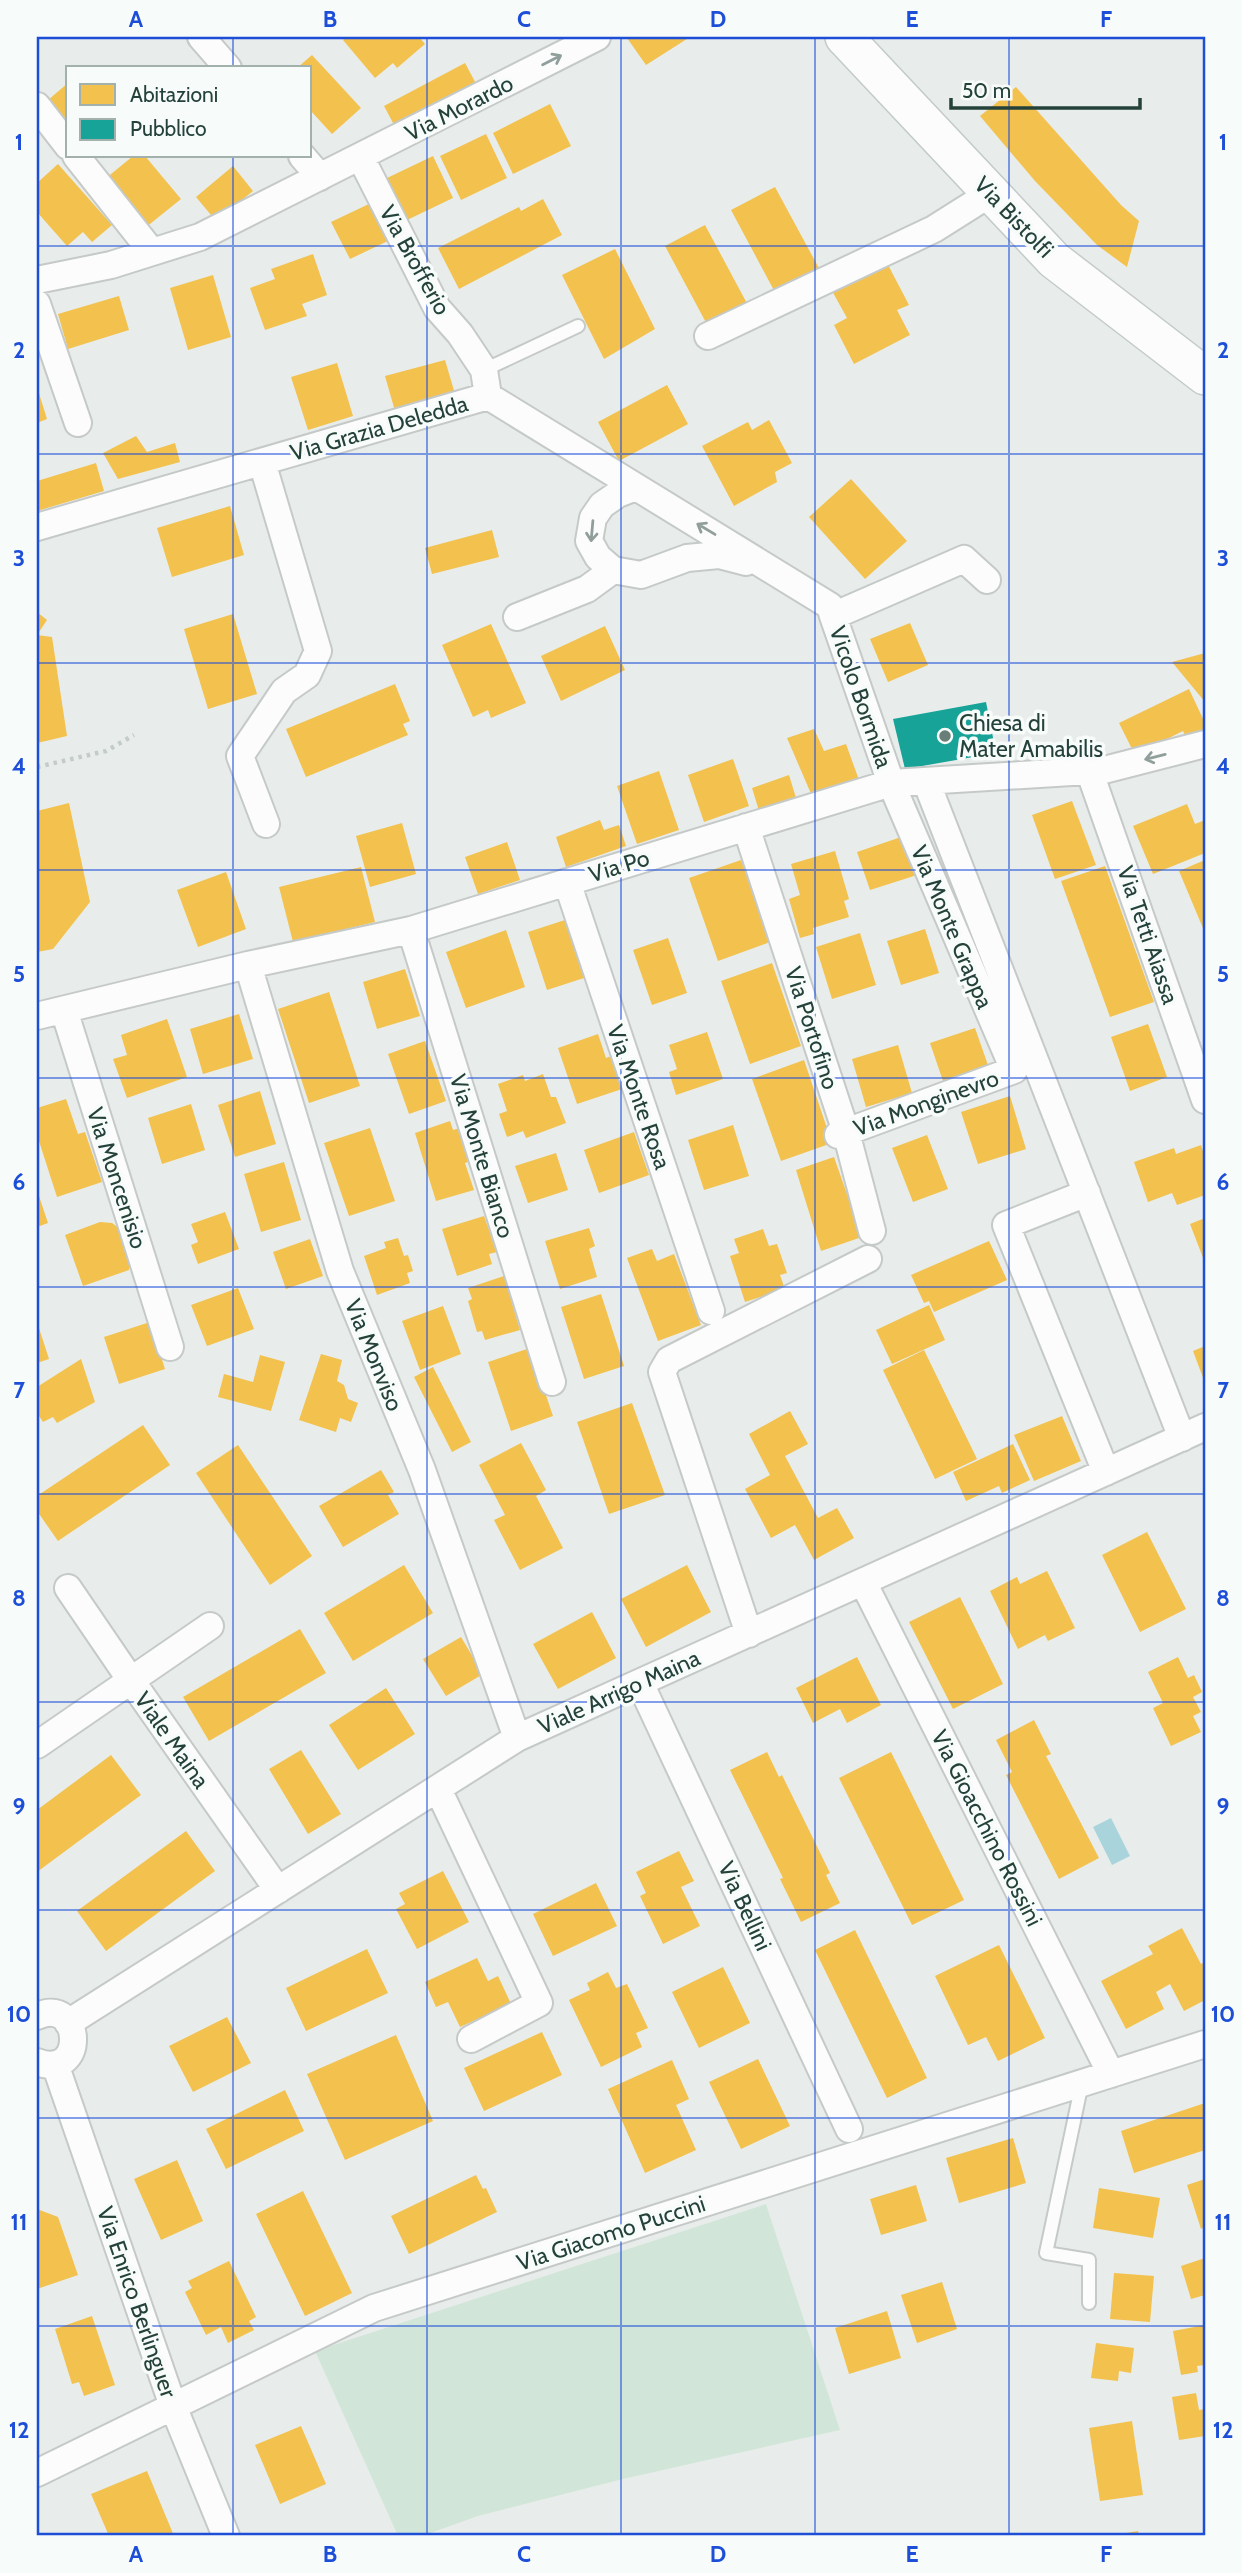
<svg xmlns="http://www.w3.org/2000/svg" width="1242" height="2573" font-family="Cabin,sans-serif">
<rect width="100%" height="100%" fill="#e8edeb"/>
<!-- green -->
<path fill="#d1e6d8" d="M766 2204 840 2430 623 2479 478 2516 422 2536H398L315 2351Z"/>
<!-- water -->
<path fill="#a9d4db" d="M1111 1818 1130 1856 1112 1865 1093 1827Z"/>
<!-- homes -->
<path fill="#f2c14e" d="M347 37H419L425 44 397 68 393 63 375 78 343 40Z
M629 37H690L646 65 627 38Z
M312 55 361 108 332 134 310 110V68H297Z
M465 63 481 93 400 136 384 106Z
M68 83V125L48 100Z
M1016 87 1121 205 1139 221 1127 267 1097 245 1035 181 980 116Z
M550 104 571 146 513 174 493 133Z
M486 134 507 178 461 200 440 156Z
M133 156H145L181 199 145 228 105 179Z
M433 156 453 198 407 220 387 178Z
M58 164 112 225 92 242 83 232 67 246 37 212V183Z
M233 166 253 191 216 221 196 197Z
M775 187 821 272 777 296 731 210Z
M543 199 562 235 459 289 438 248 519 207 521 211Z
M371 203 390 240 350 259 331 222Z
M705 225 750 309 710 330 665 246Z
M615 249 655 329 604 359 562 275Z
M313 254 327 295 302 304 307 316 265 330 250 288 275 279 271 269Z
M886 261 909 305 897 310 910 335 854 364 834 325 847 318 831 289Z
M213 275 231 337 188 350 170 288Z
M119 296 129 330 68 349 58 314Z
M445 360 455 394 395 411 385 376Z
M337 363 353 416 308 430 291 377Z
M667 385 688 424 619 461 598 422Z
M37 387 47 419 37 423Z
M769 420 792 463 775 472 777 482 734 506 702 446 748 422 752 430Z
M136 436 147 452 175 443 180 462 118 479 103 453Z
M96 463 104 491 37 511V481Z
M851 479 907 541 865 579 809 517Z
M230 506 244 555 172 577 157 528Z
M492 530 499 557 432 574 425 548Z
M37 612 47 620 37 635Z
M233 614 257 694 208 709 184 629Z
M910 623 928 665 888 682 870 639Z
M491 624 526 703 491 718 488 710 473 717 442 645Z
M605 626 625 670 561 701 541 656Z
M37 635 52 637 67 736 37 743Z
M1205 653V702L1172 662Z
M395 684 410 721 403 724 408 735 306 777 286 729Z
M1189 689 1205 723V734L1188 742 1183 731 1135 755 1119 723Z
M814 729 824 751 846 744 859 780 812 796 787 738Z
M733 759 749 806 704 822 688 775Z
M659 771 679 830 637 844 617 786Z
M789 775 797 801 760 814 752 788Z
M1072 801 1096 865 1055 879 1032 815Z
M69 803 90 902 53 949 37 952V901L39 898 37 888V811Z
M1187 804 1195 824 1205 820V853L1153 874 1133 826Z
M600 820 604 830 619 825 626 846 566 867 556 837Z
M402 823 416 874 370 887 356 836Z
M904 836 917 875 870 890 857 852Z
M507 842 520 880 478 894 465 857Z
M835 851 849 899 844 901 849 917 813 928 814 934 800 938 789 899 800 895 791 864Z
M741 860 770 942 718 961 689 878Z
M1205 860V933L1179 871Z
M1105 866 1154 1002 1110 1017 1061 881Z
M361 867 375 922 293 942 279 887Z
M226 872 246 929 198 947 177 890Z
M568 919 587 977 547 990 528 932Z
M925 929 939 973 901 985 887 941Z
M506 930 525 987 466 1008 446 952Z
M860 933 876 985 832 999 816 947Z
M668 938 687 993 652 1005 633 950Z
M772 963 801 1046 750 1064 721 981Z
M405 969 420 1016 377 1029 363 982Z
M329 992 360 1086 309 1103 278 1009Z
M239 1014 253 1059 203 1074 190 1029Z
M167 1019 187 1077 127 1098 113 1059 127 1055 121 1035Z
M1148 1024 1167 1077 1130 1091 1111 1037Z
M975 1028 989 1068 944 1084 930 1043Z
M707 1032 723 1079 676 1095 669 1072 677 1069 669 1045Z
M598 1034 606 1058 611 1056 622 1089 577 1104 558 1048Z
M425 1041 446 1101 409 1114 388 1054Z
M898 1045 912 1093 866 1107 852 1059Z
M804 1060 832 1143 781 1161 752 1079Z
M543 1074 551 1097H556L566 1123 526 1138 523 1131 507 1137 499 1114 507 1111 498 1084 523 1075 525 1081Z
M260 1091 276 1144 235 1157 218 1105Z
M1010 1096 1026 1149 978 1164 961 1112Z
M66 1099 78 1134 85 1132 102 1182 57 1197 37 1135V1108Z
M191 1104 205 1150 162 1164 148 1118Z
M450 1121 453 1130 460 1128 471 1161 465 1163 474 1190 436 1201 415 1133Z
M733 1125 749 1176 704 1190 688 1140Z
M370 1128 395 1201 349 1216 324 1143Z
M634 1132 649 1175 599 1193 584 1150Z
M927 1135 948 1189 913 1202 892 1148Z
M1201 1145 1205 1158V1195L1177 1205 1172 1193 1148 1202 1134 1162 1174 1148 1176 1154Z
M556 1153 568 1190 528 1203 515 1166Z
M834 1157 862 1237 821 1251 796 1170Z
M284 1162 301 1220 261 1232 244 1174Z
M37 1190 48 1223 37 1227Z
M225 1212 239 1249 198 1264 191 1245 198 1242 191 1224Z
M484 1216 497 1252 489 1254 492 1264 457 1276 442 1229Z
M1205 1218V1263L1190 1224Z
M100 1222 112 1223 123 1231 131 1256 129 1270 83 1286 65 1235Z
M589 1228 595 1246 589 1249 597 1277 560 1289 545 1241Z
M763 1229 769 1246 777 1244 787 1273 780 1275 785 1289 745 1302 730 1256 739 1253 734 1239Z
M398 1238 404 1256 408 1255 413 1271 407 1273 410 1283 377 1295 364 1256 386 1248 384 1242Z
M310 1239 323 1276 286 1289 273 1252Z
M989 1241 1007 1280 934 1312 929 1301 924 1303 911 1275Z
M652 1249 657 1261 674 1254 701 1325 658 1341 627 1258Z
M504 1276 520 1330 485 1340 482 1331 477 1332 468 1301 472 1299 468 1288Z
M238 1288 254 1329 207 1346 191 1305Z
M601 1294 624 1366 584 1379 561 1307Z
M929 1305 945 1340 892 1364 876 1330Z
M443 1306 461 1354 420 1370 402 1321Z
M37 1322 49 1359 37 1363Z
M150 1322 165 1369 119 1384 104 1337Z
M1205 1346V1383L1193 1351Z
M530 1348 553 1416 511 1431 488 1362Z
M924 1350 977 1459 935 1479 883 1370Z
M321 1354 342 1360 337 1381 344 1385 348 1399 358 1403 351 1422 340 1418 336 1432 299 1420Z
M260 1355 285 1362 271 1411 218 1397 224 1374 253 1382Z
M81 1359 95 1402 57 1423 53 1417 43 1422 37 1413V1387Z
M433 1367 471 1442 452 1452 414 1377Z
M632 1403 665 1495 609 1514 577 1422Z
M790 1411 808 1444 785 1456 818 1518 837 1508 854 1538 814 1560 795 1525 771 1538 745 1489 770 1475 749 1434Z
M1062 1416 1081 1461 1034 1481 1014 1435Z
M143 1425 170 1465 58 1541 37 1511V1496Z
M521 1443 546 1490 536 1496 563 1548 520 1570 494 1520 505 1515 479 1465Z
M1013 1444 1030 1480 1002 1493 999 1486 966 1501 953 1472Z
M238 1445 312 1556 270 1585 196 1473Z
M381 1470 394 1492 388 1495 399 1514 343 1547 319 1506Z
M1147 1532 1186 1609 1140 1632 1102 1555Z
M404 1565 433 1613 353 1661 324 1613Z
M687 1565 711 1612 646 1647 621 1599Z
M1047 1571 1075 1628 1048 1641 1045 1635 1018 1649 990 1591 1017 1577 1020 1584Z
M960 1597 1003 1684 953 1709 909 1622Z
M592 1612 616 1658 558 1689 533 1644Z
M300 1629 326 1673 209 1741 183 1697Z
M461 1637 483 1674 446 1696 423 1659Z
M857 1657 881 1705 847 1723 840 1709 813 1723 796 1688Z
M1178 1657 1188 1678 1194 1675 1202 1692 1193 1697 1201 1712 1193 1716 1201 1732 1171 1746 1153 1708 1163 1703 1148 1672Z
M386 1688 415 1734 358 1770 329 1725Z
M1034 1720 1051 1754 1046 1756 1099 1858 1059 1879 1006 1775 1012 1772 996 1740Z
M301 1750 341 1814 308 1834 269 1769Z
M767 1752 779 1777 782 1775 830 1873 826 1875 840 1903 801 1922 780 1879 783 1878 730 1770Z
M891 1752 964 1900 912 1925 839 1778Z
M111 1755 141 1795 37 1872V1810Z
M186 1831 215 1871 106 1951 77 1911Z
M679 1851 694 1881 681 1887 700 1926 663 1944 640 1896 646 1893 636 1872Z
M443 1871 469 1922 417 1949 396 1909 405 1904 399 1893Z
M596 1883 617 1926 553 1956 533 1914Z
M1182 1928 1201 1964 1205 1962V2000L1184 2011 1170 1984 1156 1992 1164 2009 1126 2029 1101 1981 1153 1954 1148 1946Z
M855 1930 927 2078 887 2098 815 1950Z
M999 1945 1045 2038 998 2061 986 2037 968 2045 935 1976Z
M367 1949 388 1993 306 2031 286 1988Z
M477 1958 488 1981 498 1976 511 2004 460 2027 448 2002 436 2007 425 1982Z
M723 1967 750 2023 699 2048 672 1992Z
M608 1972 616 1988 627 1984 648 2028 636 2033 642 2047 601 2067 569 2000 590 1990 587 1983Z
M227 2017 251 2063 193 2092 169 2046Z
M542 2032 562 2075 484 2111 464 2068Z
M396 2035 433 2121 345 2160 307 2074Z
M758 2059 790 2126 741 2149 709 2082Z
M672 2060 689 2099 676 2105 696 2150 645 2173 608 2089Z
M285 2090 304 2131 226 2169 206 2129Z
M1205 2103V2150L1134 2173 1121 2131Z
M1013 2138 1026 2183 959 2203 946 2158Z
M177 2160 203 2221 161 2240 134 2179Z
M476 2175 483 2189 486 2188 497 2212 409 2254 391 2216Z
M1205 2179V2227L1201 2229 1187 2185Z
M916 2185 927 2221 881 2235 870 2199Z
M1099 2188 1160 2198 1153 2238 1093 2228Z
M303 2191 352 2293 305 2316 256 2214Z
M37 2209 58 2217 78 2275 37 2289Z
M1205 2258V2295L1191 2299 1181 2266Z
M229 2261 256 2317 249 2321 254 2330 228 2343 221 2327 206 2335 185 2292 192 2288 188 2281Z
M1114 2273 1154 2276 1150 2322 1110 2319Z
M942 2282 957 2329 917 2343 901 2295Z
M887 2311 901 2358 849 2374 835 2328Z
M92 2316 115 2385 84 2396 79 2382 72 2384 55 2329Z
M1205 2325V2365L1197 2366 1198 2372 1181 2375 1173 2331Z
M1096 2343 1134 2348 1131 2373 1119 2371 1118 2381 1091 2378Z
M1196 2393 1199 2410 1205 2409V2436L1179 2440 1172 2397Z
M1132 2421 1143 2495 1100 2501 1089 2428Z
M301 2426 326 2484 280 2504 255 2445Z
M147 2471 174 2536H109L91 2494Z
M1138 2531 1139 2536H1114V2535Z"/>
<!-- public -->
<path fill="#17a398" d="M986 702 996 753 905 769 893 719Z"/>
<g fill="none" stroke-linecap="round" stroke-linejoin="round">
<defs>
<path id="lane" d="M484 370 578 326
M1082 2083 1046 2253 1089 2260V2303"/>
<path id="street" d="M201 37 228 68
M37 106 68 146
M76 156 152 252
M302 156 320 177
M361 158 437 308 460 334 484 370 488 396
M37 280 111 265 200 237 597 37
M37 304 78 423
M708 336 934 229 991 193
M262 462 318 651 307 675 284 691 240 756 266 824
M636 487 618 494 602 505 593 518 589 541 598 557 613 570 641 575 687 558 719 555 746 562
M37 527 488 396 830 606 833 616
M517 617 587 589 613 570
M1089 770 1205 1100
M926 781 1182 1438
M746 827 846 1132 872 1231
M567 882 711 1311
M411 930 552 1382
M248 965 340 1271 422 1470 517 1738
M64 1010 170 1347
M37 1016 248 965 411 930 891 783 1104 770 1205 744
M838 1135 1014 1070 891 783 833 616 964 559 987 580
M1087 1193 1006 1225 1106 1472
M863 1582 1111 2074
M68 1588 130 1679 278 1890
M749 1634 662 1372 669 1360 868 1259
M640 1683 849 2129
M37 1745 210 1626
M438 1789 539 2003 471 2039
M37 2016C83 1995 87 2081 37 2062
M68 2023 517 1738 1205 1427
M55 2064 173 2406 226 2536
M37 2473 374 2308 1205 2044"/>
<path id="secondary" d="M844 37 1054 260 1205 376"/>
</defs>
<!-- lane casing -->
<use href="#lane" stroke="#c5cac8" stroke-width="16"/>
<!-- street casing -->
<use href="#street" stroke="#c5cac8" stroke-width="30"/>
<!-- secondary casing -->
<use href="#secondary" stroke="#c3cbc8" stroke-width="40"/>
<!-- path -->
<path stroke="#c3ccca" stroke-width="4.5" stroke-dasharray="3.5 5" stroke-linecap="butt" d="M37 767 106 751 134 735"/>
<!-- lane -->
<use href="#lane" stroke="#fcfcfc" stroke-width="12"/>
<!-- street -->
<use href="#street" stroke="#fcfcfc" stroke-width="26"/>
<!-- secondary -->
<use href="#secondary" stroke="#fcfcfc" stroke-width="37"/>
</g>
<!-- one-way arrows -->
<defs><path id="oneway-shaft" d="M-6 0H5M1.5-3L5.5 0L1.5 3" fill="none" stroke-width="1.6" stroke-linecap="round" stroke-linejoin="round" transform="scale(1.75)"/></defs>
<g stroke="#909f9b">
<use href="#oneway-shaft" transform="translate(552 60) rotate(-27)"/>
<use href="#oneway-shaft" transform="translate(706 529) rotate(-149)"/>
<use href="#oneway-shaft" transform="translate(592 531) rotate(95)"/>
<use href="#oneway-shaft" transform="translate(1155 757) rotate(166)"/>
</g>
<!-- grid -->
<path fill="none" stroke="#1d4ed8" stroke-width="2" stroke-opacity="0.55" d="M233 37V68M427 37V2536M621 37V2536M815 37V2536M1009 37V2536M233 156V2536M37 246H1205M37 454H1205M37 663H1205M37 870H1205M37 1078H1205M37 1287H1205M37 1494H1205M37 1702H1205M37 1910H1205M37 2118H1205M37 2326H1205"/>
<!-- markers -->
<circle fill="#697e78" stroke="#f7fbf9" stroke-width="2.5" cx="945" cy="736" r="7"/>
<g text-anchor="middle" stroke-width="7" stroke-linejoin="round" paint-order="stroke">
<!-- street labels -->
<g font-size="23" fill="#24423a" stroke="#f7fbf9">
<text transform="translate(459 108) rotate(-27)" y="8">Via Morardo</text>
<text transform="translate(1014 217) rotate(46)" y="8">Via Bistolfi</text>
<text transform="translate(415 260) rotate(61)" y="8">Via Brofferio</text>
<text transform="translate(379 428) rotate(-16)" y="8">Via Grazia Deledda</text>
<text transform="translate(861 697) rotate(71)" y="8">Vicolo Bormida</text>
<text transform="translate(619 866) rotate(-17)" y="8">Via Po</text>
<text transform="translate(952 927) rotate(67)" y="8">Via Monte Grappa</text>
<text transform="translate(1148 935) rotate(71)" y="8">Via Tetti Aiassa</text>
<text transform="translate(812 1028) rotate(72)" y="8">Via Portofino</text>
<text transform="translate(639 1097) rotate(71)" y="8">Via Monte Rosa</text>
<text transform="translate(926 1103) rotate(-20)" y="8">Via Monginevro</text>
<text transform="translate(482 1156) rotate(73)" y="8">Via Monte Bianco</text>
<text transform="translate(117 1178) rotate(72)" y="8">Via Moncenisio</text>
<text transform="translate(374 1355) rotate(68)" y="8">Via Monviso</text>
<text transform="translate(619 1692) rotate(-24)" y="8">Viale Arrigo Maina</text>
<text transform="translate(172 1740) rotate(55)" y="8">Viale Maina</text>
<text transform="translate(987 1828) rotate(63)" y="8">Via Gioacchino Rossini</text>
<text transform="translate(745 1906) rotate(65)" y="8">Via Bellini</text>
<text transform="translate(611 2233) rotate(-18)" y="8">Via Giacomo Puccini</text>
<text transform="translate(137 2302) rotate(71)" y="8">Via Enrico Berlinguer</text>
</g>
<!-- poi labels -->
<g font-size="23" fill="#24423a" stroke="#f7fbf9" text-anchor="start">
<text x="959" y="731">Chiesa di<tspan x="959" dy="26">Mater Amabilis</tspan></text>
</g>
</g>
<!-- border -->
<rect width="1242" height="2573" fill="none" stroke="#f7fbf9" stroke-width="77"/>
<!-- legend -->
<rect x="66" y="66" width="245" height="91" fill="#f7fbf9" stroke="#a3b1ad" stroke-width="2"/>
<rect x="80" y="84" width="35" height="21" fill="#f2c14e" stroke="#a3b1ad" stroke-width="2"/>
<text x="130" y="102" font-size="21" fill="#24423a">Abitazioni</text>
<rect x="80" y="119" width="35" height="21" fill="#17a398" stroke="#a3b1ad" stroke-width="2"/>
<text x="130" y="136" font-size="21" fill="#24423a">Pubblico</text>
<!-- scale -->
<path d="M951 98v10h189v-10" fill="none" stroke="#24423a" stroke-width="3.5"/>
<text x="962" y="98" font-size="21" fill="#24423a" stroke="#f7fbf9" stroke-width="5" paint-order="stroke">50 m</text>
<rect x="38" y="38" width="1166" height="2496" fill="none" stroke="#1d4ed8" stroke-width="2.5"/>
<g font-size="23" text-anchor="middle" font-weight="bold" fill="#1d4ed8">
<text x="136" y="27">A</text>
<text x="330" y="27">B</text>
<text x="524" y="27">C</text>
<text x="718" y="27">D</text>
<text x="912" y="27">E</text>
<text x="1106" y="27">F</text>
<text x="19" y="150">1</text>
<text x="1223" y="150">1</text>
<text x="19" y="358">2</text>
<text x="1223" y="358">2</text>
<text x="19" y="566">3</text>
<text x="1223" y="566">3</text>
<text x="19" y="774">4</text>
<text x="1223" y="774">4</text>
<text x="19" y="982">5</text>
<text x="1223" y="982">5</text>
<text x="19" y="1190">6</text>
<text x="1223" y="1190">6</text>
<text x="19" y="1398">7</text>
<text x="1223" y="1398">7</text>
<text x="19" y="1606">8</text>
<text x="1223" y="1606">8</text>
<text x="19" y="1814">9</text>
<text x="1223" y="1814">9</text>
<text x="19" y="2022">10</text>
<text x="1223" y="2022">10</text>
<text x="19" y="2230">11</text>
<text x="1223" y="2230">11</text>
<text x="19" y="2438">12</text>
<text x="1223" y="2438">12</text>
<text x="136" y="2562">A</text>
<text x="330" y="2562">B</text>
<text x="524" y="2562">C</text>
<text x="718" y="2562">D</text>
<text x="912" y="2562">E</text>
<text x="1106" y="2562">F</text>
</g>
</svg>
